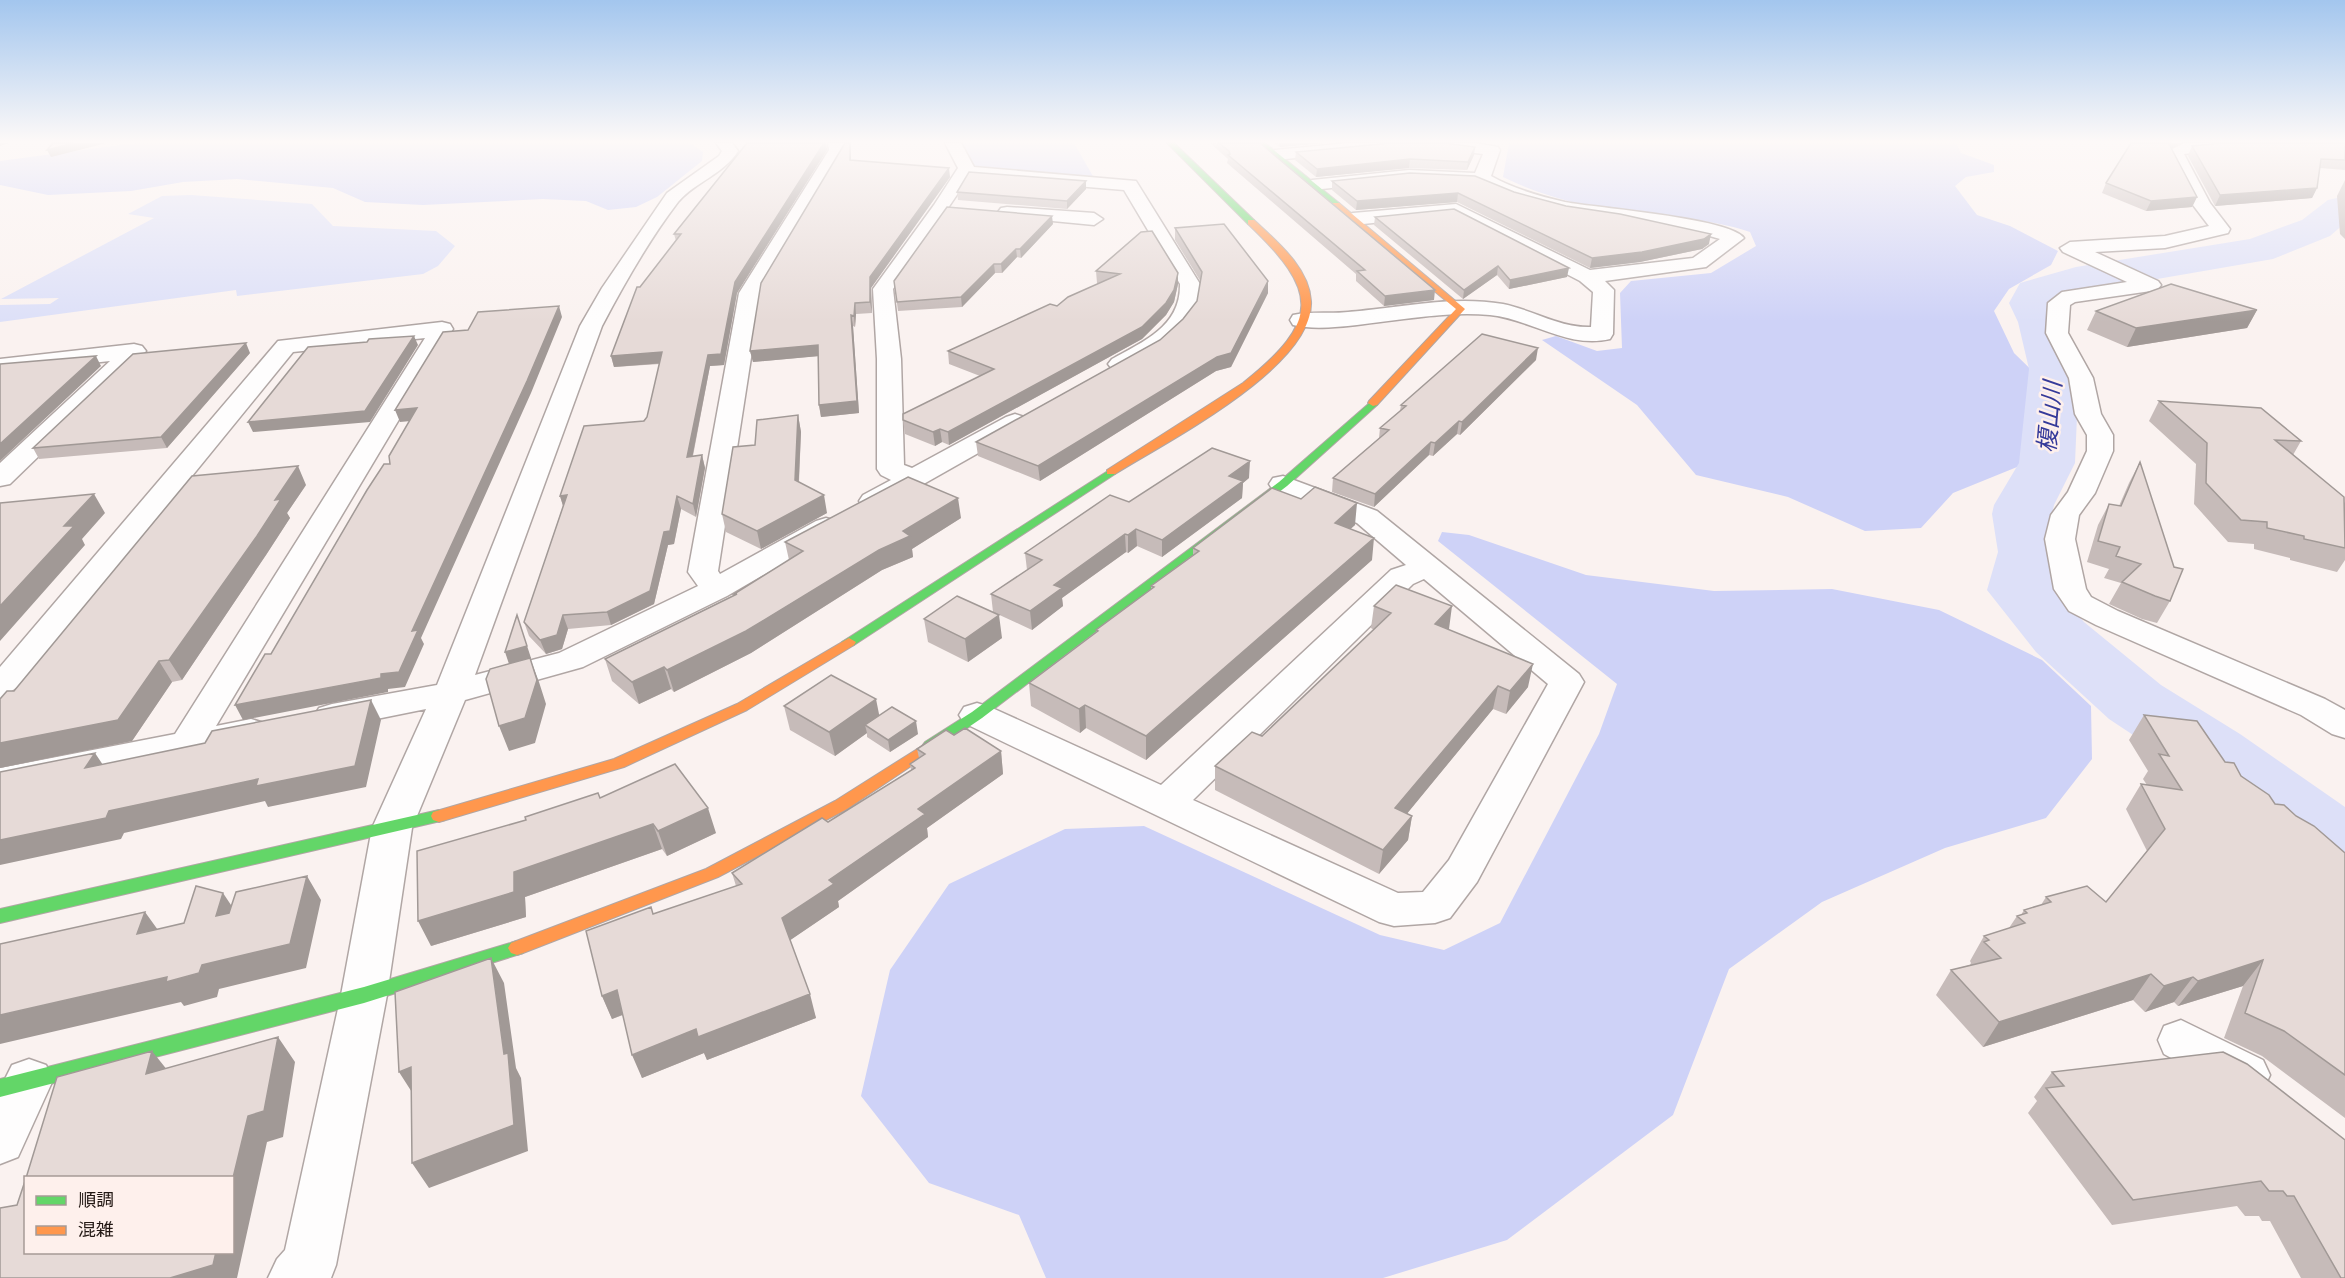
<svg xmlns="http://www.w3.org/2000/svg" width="2345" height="1278" font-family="Jost,'Noto Sans JP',sans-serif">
<rect width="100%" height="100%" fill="#faf2f0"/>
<!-- green -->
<path fill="#d2d5f8" d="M960 143H1074L1094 178 984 169 970 164Z"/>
<!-- forest -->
<path fill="#ced2f7" d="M135 143H690L703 152 702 161 657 197 636 207 608 210 586 201 543 199 423 205 365 202 333 188 237 179 183 182 131 191 48 195 0 185V161Z
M1509 143H1956L1961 153 1994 165V172L1966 177 1955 186 1977 215 2010 226 2058 251 2051 265 2009 289 1994 311 2014 353 2066 404 2058 444 2022 465 1953 493 1921 528 1865 531 1788 497 1696 475 1637 405 1542 340 1556 336 1597 351 1622 348 1620 293 1631 281 1711 273 1756 246 1750 232C1709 218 1665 218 1622 212 1582 206 1539 195 1503 177Z
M1442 532 1469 535 1586 575 1714 591 1832 589 1939 610 2042 660 2091 706 2092 759 2046 818 1945 848 1822 902 1729 969 1673 1115 1507 1240 1383 1278H1046L1019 1215 929 1183 861 1096 890 970 949 884 1065 829 1144 826 1380 935 1444 950 1500 923 1599 734 1617 684 1438 541Z"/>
<!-- water -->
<path fill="#dde0f8" d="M191 195 312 204 333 226 436 231 455 246 438 266 423 274 237 296 236 290 0 322V305L50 304 59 298 1 299 154 218 128 214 162 196Z"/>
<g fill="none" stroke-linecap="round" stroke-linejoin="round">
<!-- river -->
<path fill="#dde0f8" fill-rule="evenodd" d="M2345 196V223L2330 236 2273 259 2082 292 2054 300 2079 369 2075 463 2054 505 2052 514 2060 552 2053 587 2084 622 2161 685 2240 734 2345 807V881L2315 872 2186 770 2109 719 2036 652 1987 590 1998 552 1992 514 1994 505 2019 463 2029 369 2018 322 2009 303 2020 283 2076 267 2250 239 2302 220 2328 200Z"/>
<defs>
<path id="street" d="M716 143H732L738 151C724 174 695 182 678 202 649 240 624 284 602 326L475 675 559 653 698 586 688 572 739 293 829 150 828 143H844L845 150 761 293 718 571 720 574 816 521 826 518 836 521 841 527 836 533 727 596 583 667 465 700 412 828 387 995 336 1265 331 1278H268L277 1259 285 1250 341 995 372 828 426 709 332 728 319 724 314 716 319 708 332 704 437 685 580 326 602 288 667 193 719 156 722 151Z
M945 143H961L974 167 1136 181 1200 284C1201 290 1202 297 1201 303 1194 329 1139 376 1112 369L1108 364 1112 359C1144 341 1181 326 1180 284L1124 190 969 177 893 289 901 359 904 465 912 468 1006 417 1015 414 1024 417 1028 422 1024 427 883 507 873 509 863 507 859 501 863 495 891 480 881 475 877 469V359L873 289 934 205 958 168Z
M1349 143H1409L1401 148 1275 160 1267 155 1275 150Z
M1427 143H1475L1498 147 1500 150 1491 176C1514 189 1539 196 1565 202 1596 208 1730 218 1744 238L1706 267 1605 281 1614 290 1613 334 1610 339C1567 349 1531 319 1490 315 1446 311 1401 320 1357 325 1337 327 1313 330 1293 325L1290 320 1293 315C1311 311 1330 314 1348 312 1399 308 1452 295 1503 304 1533 310 1560 328 1591 327L1593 292 1580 281 1453 215 1353 225 1346 223 1344 219 1346 215 1353 213 1456 204 1590 270 1693 258 1720 239 1696 232 1565 213 1513 199 1478 183 1409 180 1312 190 1303 185 1312 180 1409 170 1475 173 1483 154 1435 148Z
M2184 143H2248L2240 148 2184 154 2210 203 2230 229 2228 233 2165 248 2095 252 2158 281 2161 285 2158 289 2151 291 2075 302 2070 305 2068 333 2093 378 2101 414 2113 435V451L2095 493 2079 515 2075 539 2086 589 2091 597 2118 611 2325 699 2345 710V738L2332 734 2301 715 2096 625 2069 611 2054 589 2045 539 2051 515 2068 492 2087 451V435L2075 414 2069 378 2046 333 2048 303 2062 292 2127 282 2063 252 2060 248 2070 242 2165 236 2209 226 2193 205 2167 152Z
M1007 207 1094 213 1103 219 1094 225 1001 216 998 212 1001 208Z
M442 322 450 324 453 329 216 726 251 719 264 723 269 731 264 739 0 794V768L175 734 425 338 293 352 12 697 0 700V667L278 341Z
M134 344 142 346 146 351 142 356 10 484 0 486V463L110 361 0 373V359Z
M1283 476 1377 511 1579 674 1584 682 1477 882 1450 918 1435 923 1394 926 1379 922 964 723 959 715 964 707 977 703 990 707 1161 785 1391 570 1406 565 1357 523 1273 490 1269 484 1273 478ZM1424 579 1548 684 1449 860 1423 892 1398 893 1193 800 1413 584Z
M2181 1020 2263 1060 2270 1075 2263 1090 2246 1096 2229 1090 2164 1054 2158 1040 2164 1026Z
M29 1059 46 1065 53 1080 18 1157 0 1164V1089L12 1065Z"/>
<path id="fast" d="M1167 143H1174L1254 220V224H1248Z
M1258 143H1265L1339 203V207H1333Z
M1373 400 1378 403 1377 405 1287 486 982 718 935 750H925L922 746 925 742 972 712 1279 482Z
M1111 469 1115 470V474L854 645 849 646 842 642Z
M439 810 445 812 447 816 445 820 0 923V909Z
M517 941 523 943 526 948 523 953 364 1003 0 1097V1079L364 987Z"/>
<path id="slow" d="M1333 203H1339L1465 309 1377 405 1373 406 1368 403 1369 401 1456 309 1333 207Z
M1248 220H1254C1276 241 1309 267 1311 301 1315 367 1164 443 1115 474H1107V470L1243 383C1321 321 1319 291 1248 224Z
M849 638 856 642 854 645 747 710 624 767 439 822 433 820 431 816 433 812 614 759 737 704Z
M930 741 935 742 938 746 935 750 847 809 718 877 523 953 517 955 511 953 508 948 511 943 706 869 835 801Z"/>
</defs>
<!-- street casing -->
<use href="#street" stroke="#b0a6a4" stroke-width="3"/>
<!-- fast casing -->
<use href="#fast" stroke="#b0a6a4" stroke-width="2"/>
<!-- slow casing -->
<use href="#slow" stroke="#b0a6a4" stroke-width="2"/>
<!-- street -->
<use href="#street" fill="#fefdfd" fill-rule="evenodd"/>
<!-- fast -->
<use href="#fast" fill="#63d668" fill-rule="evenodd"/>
<!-- slow -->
<use href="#slow" fill="#ff974d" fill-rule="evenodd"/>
</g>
<!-- wall -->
<path fill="#c6bbb9" d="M747 143H826L827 150 737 293 724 365 710 366 693 456 702 455 705 468 696 517 681 509 674 544 668 545 654 604 611 625 568 629 562 649 546 654 529 636 524 622 563 506 560 496 647 417 660 364 614 367 611 356 640 287 676 241 674 234Z
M845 143H851V160L950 177 871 288 872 313 856 314 855 327 853 326 859 413 821 417 819 405 818 356 753 362 750 351Z
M1210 143H1260L1434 300 1384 306 1356 281V274L1227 163 1228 159Z
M1274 143H1324L1280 147Z
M2180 143 2172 149 2197 197 2192 207 2146 211 2102 193 2106 183Z
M2345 143V170L2320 168 2317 188 2312 198 2215 206 2188 156 2192 146Z
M1296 152 1474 155 1467 170 1409 168 1316 177 1295 160Z
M2345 180V239L2340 234 2337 196Z
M1332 181 1514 192 1709 244 1702 249 1640 262 1590 268 1457 202 1356 210 1332 190Z
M1086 189 1067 209 958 200 957 192Z
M1375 217 1567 277 1509 289 1497 275 1463 299 1374 225Z
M1053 224 1021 258 1017 257 1002 273H995L962 307 898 311 894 281Z
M1175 228 1268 281V293L1231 367 1216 371 1040 481 978 456 976 442 1160 340 1183 319 1197 301 1201 282 1175 240Z
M1141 232 1178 284 1174 302 1166 315 1142 339 949 445 942 442 935 446 905 434 903 420 980 376 949 364 948 351 1057 306 1099 283H1097L1096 271Z
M2257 310 2247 328 2127 347 2087 330 2096 311Z
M250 353 167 448 39 459 33 448Z
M1536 360 1460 435 1457 434 1433 456 1429 455 1374 507 1332 492 1333 478 1379 438 1380 428 1400 411 1401 405Z
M2159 401 2301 441 2293 455 2345 503V560L2337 572 2290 560V558L2254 549V544L2228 542 2194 504 2196 464 2149 421Z
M798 415 801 432 799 482 827 513 761 549 726 532 722 514 755 445Z
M2140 462 2170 601 2157 623 2142 619 2109 604 2121 583 2104 578 2109 569 2087 562 2098 525 2109 504 2119 506 2129 483Z
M1249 478 1243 483 1242 498 1162 557 1137 546 1128 553 1126 552 1062 598 1063 606 1032 630 993 612 991 594 1027 570 1025 553 1129 502Z
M306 485 287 513 290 518 266 555 182 680 172 682 132 741 0 768V699Z
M961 518 912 549 913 557 882 570 751 653 674 692 671 689 639 704 612 681 605 659 734 595V594L789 560 785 542Z
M1355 525 1350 529 1372 560 1146 760 1086 728 1080 733 1031 706 1029 683 1096 633V630L1151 590V586L1193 555V548Z
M1374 606 1449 629 1448 630 1528 687 1506 714 1493 709 1407 813 1412 816 1408 840 1379 874 1215 790V766L1262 736 1374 630 1371 628Z
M924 619 1002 638 968 662 928 642Z
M784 706 879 715 918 734 890 752 867 737V733L835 756 790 730Z
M2144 715 2225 762 2275 804 2296 816 2345 853V1118L2262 1056 2224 1038 2243 986 2178 1006 2174 1002 2145 1012 2133 1000 1983 1047 1936 995 1951 970 1970 965 1971 963 1970 961 1984 936 2009 928 2017 916 2021 915 2024 910 2041 905 2046 897 2106 902 2147 851 2126 809 2141 784 2147 785 2143 779 2148 771 2129 740Z
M954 735 1001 751 1003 774 927 828 928 837 838 901 839 907 790 940 816 1018 707 1060 704 1053 642 1078 623 1015 612 1019 602 996 653 914 736 886 732 873 828 822 911 770 910 764 919 758 917 749Z
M600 798 716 833 667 856 662 849 525 897 526 917 431 946Z
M2052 1072 2345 1140V1278H2301L2270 1221H2262L2259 1216H2245L2237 1206 2112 1225 2028 1113 2037 1101 2034 1097Z"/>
<!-- shaded-wall -->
<path fill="#a19996" d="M0 143H9L0 146Z
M74 143H107L51 157 47 150Z
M824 143H826L827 150 737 293 724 365 710 366 690 469 687 457 708 355 735 282Z
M850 143H851V169L850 160Z
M1280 143H1324L1280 147Z
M2170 143H2180L2165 153Z
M1475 147 1474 155 1467 170 1468 162Z
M1410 159 1409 168 1316 177 1317 169Z
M949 168 950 177 871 288 872 313 870 302V277Z
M1086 181V189L1067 209V201Z
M2317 188 2312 198 2215 206 2220 195Z
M1458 193 1457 202 1356 210 1357 201Z
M2197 197 2192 207 2146 211 2151 201Z
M1052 216 1053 224 1021 258 1020 249Z
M1711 234 1709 244 1702 249 1640 262 1590 268 1592 258Z
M1016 249 1017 257 1002 273 1001 264Z
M994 264 995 273 962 307 961 297Z
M1498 266 1497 275 1463 299 1464 290Z
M1569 268 1567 277 1509 289 1510 280Z
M1178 273V284L1174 302 1166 315 1142 339 949 445 948 432Z
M1268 281V293L1231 367 1216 371 1040 481 1038 466Z
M1435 290 1434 300 1384 306 1385 296Z
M855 303 856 314 855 327 854 316Z
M559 306 562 317 531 393 421 638 424 644 405 687 388 689V692L243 720 235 705 381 674 412 631Z
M2257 310 2247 328 2127 347 2136 328Z
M851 315 853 326 859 413 821 417 819 405Z
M414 336 418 345 370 422 253 432 248 422Z
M246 343 250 353 167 448 161 437Z
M818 345 820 356 753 362 750 351Z
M1538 348 1536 360 1460 435 1462 422Z
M662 352 665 363 614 367 611 356Z
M96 356 101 366 0 461V444Z
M417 408 422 420 400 422 395 410Z
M798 415 801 432 798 497 795 480Z
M1459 421 1457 434 1433 456 1435 443Z
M940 429 942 442 935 446 933 432Z
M1431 442 1429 455 1374 507 1375 494Z
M702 455 705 468 696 517 693 504Z
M1250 461 1249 478 1243 483 1242 498 1162 557V540L1229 476Z
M298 466 306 485 287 513 290 518 266 555 182 680 169 660 275 500Z
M94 494 105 513 82 539 85 545 0 641V606L64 526Z
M567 495 564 509 560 496Z
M824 495 827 513 761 549 757 531Z
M677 496 681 509 674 544 668 545 654 604 611 625 607 612 664 532Z
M958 498 961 518 912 549 913 557 882 570 751 653 674 692 667 670 903 531Z
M1357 503 1355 525 1333 545 1335 523Z
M1136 529 1137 546 1128 553V535Z
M1125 534 1126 552 1062 598 1063 606 1032 630 1030 611 1054 585Z
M1374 538 1372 560 1146 760V736Z
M1452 606 1449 629 1431 647 1435 624Z
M517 615 531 658H530L539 682 546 704 535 743 509 751 499 726 509 664 505 652Z
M563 615 568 629 562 649 546 654 540 640Z
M999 615 1002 638 968 662 965 639Z
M159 661 172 682 132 741 0 768V743Z
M1533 664 1528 687 1506 714 1510 691Z
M664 667 671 689 639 704 632 682Z
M1498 686 1493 709 1392 832 1395 808Z
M876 699 881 724 865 725 867 733 835 756 829 732Z
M371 700 381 720 366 787 268 807 265 801 124 833 121 839 0 865V840L109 811Z
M1085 705 1086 728 1080 733 1079 709Z
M916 721 918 734 890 752 888 740Z
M1001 751 1003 774 927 828 928 837 838 901 839 907 789 941 782 918 918 809Z
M95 753 109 774 85 768Z
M708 808 716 833 667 856 658 831Z
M1412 816 1408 840 1379 874 1383 850Z
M653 824 662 849 525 897 526 917 431 946 418 921 514 872Z
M307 876 321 900 306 968 219 989 217 997 184 1006 181 1002 0 1044V1015L167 977 202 965Z
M223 893 239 917 216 916Z
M145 912 163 937 137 934Z
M491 958 504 983 516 1068 521 1078 528 1151 429 1188 412 1163 504 1054Z
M2263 960 2243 986 2178 1006 2198 981Z
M2151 974 2133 1000 1983 1047 1999 1022Z
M2193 977 2174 1002 2145 1012 2164 986Z
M617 990 627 1013 612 1019 602 996Z
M810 994 816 1018 707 1060 704 1053 642 1078 632 1055 696 1029Z
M278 1037 295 1062 283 1137 267 1142 237 1278H170L216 1252H232V1182L248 1116Z
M152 1051 172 1076 146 1074Z
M411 1067 415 1097 399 1072Z"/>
<!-- building -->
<path fill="#e6dad7" stroke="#a19996" stroke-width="1.5" d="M53 143H74L47 150Z
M747 143H824L735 282 721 354 708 355 687 457 702 455 693 504 677 496 670 531 664 532 650 591 607 612 563 615 557 635 540 640 524 622 567 495 560 496 584 426 644 421 647 417 662 352 611 356 637 287H640L681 234H674Z
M845 143H850V160L949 168 870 277V302L855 303 854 316 851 315 857 401 819 405 818 345 750 351 761 283Z
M1219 143H1260L1435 290 1385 296 1357 271 1365 270 1228 155 1230 154 1229 151Z
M1391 143H1444L1475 147 1468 162 1410 159 1317 169 1296 152Z
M2131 143H2170L2169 144 2197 197 2151 201 2106 183Z
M2223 143H2345V160L2321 159 2317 188 2220 195 2192 146Z
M969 172 1086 181 1067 201 957 192Z
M1410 173 1475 176 1514 192 1566 206 1620 214 1711 234 1704 239 1642 252 1592 258 1458 193 1357 201 1332 181Z
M947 207 1052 216 1020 249H1016L1001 264H994L961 297 897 302 894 281Z
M1454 209 1569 268 1510 280 1498 266 1464 290 1375 217Z
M1224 224 1268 281 1231 353 1217 357 1038 466 976 442 1160 340 1183 319 1197 301 1202 272 1175 228Z
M1152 231 1178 273 1174 290 1166 303 1142 327 948 432 940 429 933 432 903 420V414L994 369 948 351 1050 304 1057 306 1068 297 1120 274 1096 271 1141 232Z
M2171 284 2257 310 2136 328 2096 311Z
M559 306 527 381 412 631 418 630 399 672 381 674V678L235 705 265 654H271L367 490 384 464H390L389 456 417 408 395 410 443 332 468 330 478 312Z
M1482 334 1538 348 1462 422 1459 421 1435 443 1431 442 1375 494 1333 478 1389 430 1380 428 1406 406 1401 405Z
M414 336 365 411 248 422 308 347 367 342 369 339Z
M246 343 161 437 33 448 133 354Z
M96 356 0 444V364Z
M2159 401 2261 408 2301 441 2275 440 2344 497 2345 548 2304 539V536L2267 528V522L2241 520 2206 483 2207 443Z
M798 415 795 480 824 495 757 531 722 514 733 447 755 445 757 420Z
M1212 448 1250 461 1229 476 1243 481 1162 540 1136 529 1128 535 1125 534 1054 585 1062 588 1030 611 991 594 1042 560 1025 553 1110 495 1129 502Z
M2140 462 2174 567 2183 569 2170 601 2155 596 2122 582 2141 564 2116 556 2120 547 2098 541 2109 504 2121 506Z
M298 466 275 500 281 499 257 536 169 660 159 661 118 720 0 743V699L7 691H14L192 476Z
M908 477 958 498 903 531 910 536 879 550 746 631 667 670 664 667 632 682 605 659 737 594H734L803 551 785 542Z
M1315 487 1357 503 1335 523 1374 538 1146 736 1085 705 1079 709 1029 683 1098 631 1096 630 1154 587 1151 586 1199 551 1193 548 1272 488 1301 499Z
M94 494 64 526H74L0 606V503Z
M1396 585 1452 606 1435 624 1533 664 1510 691 1498 686 1395 808 1412 816 1383 850 1215 766 1252 732 1262 736 1391 613 1374 606Z
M957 596 999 615 965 639 924 619Z
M517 615 527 646 505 652Z
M530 658 537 680 525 718 499 726 486 679 490 669Z
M831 675 876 699 829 732 784 706Z
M371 700 355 766 256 786 258 779 109 811 106 818 0 840V772L95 753 85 768 205 743 212 731Z
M892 707 916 721 888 740 865 725Z
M2144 715 2197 721 2225 762 2234 763 2241 776 2269 795 2275 804 2284 805 2296 816 2314 826 2345 853V1075L2284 1031 2245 1013 2263 960 2198 981 2193 977 2164 986 2151 974 1999 1022 1951 970 2001 958 1984 942 1989 940 1984 936 2025 923 2017 916 2027 913 2024 910 2051 902 2046 897 2087 886 2106 902 2165 829 2141 784 2182 790 2159 754 2169 756Z
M965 728 1001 751 918 809 925 814 829 880 834 884 782 918 810 994 698 1037 696 1029 632 1055 617 990 602 996 586 931 651 907 653 914 742 884 732 873 822 818 828 822 915 768 910 764 925 754 917 749 946 730 954 735Z
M675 764 708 808 658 831 653 824 514 872V892L418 921 417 851 526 820 525 817 598 793 600 798Z
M307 876 290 944 202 965 199 973 166 982 167 977 0 1015V944L145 912 137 934 184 923 196 886 223 893 216 916 229 913 236 892Z
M491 958 504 1054 508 1053 514 1125 412 1163 411 1067 399 1072 395 992Z
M278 1037 264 1111 248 1116 232 1182V1178H26L57 1077 152 1051 146 1074Z
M2223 1052 2247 1064 2345 1140V1278H2341L2294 1196H2287L2283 1191H2269L2261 1181 2133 1200 2046 1088 2064 1086 2052 1072Z
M26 1178V1252H216L213 1265 170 1278H0V1208L17 1205Z"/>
<!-- sky -->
<linearGradient id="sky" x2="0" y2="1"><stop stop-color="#a3c6ee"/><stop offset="0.44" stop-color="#fdf9f8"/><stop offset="1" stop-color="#fdf9f8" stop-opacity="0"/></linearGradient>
<rect width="2345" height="322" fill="url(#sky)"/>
<g text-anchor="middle" stroke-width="5" stroke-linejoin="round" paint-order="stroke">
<!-- water labels -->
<g font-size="24" font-style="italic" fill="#353a9a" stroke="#fef0ec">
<text transform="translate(2050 417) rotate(-85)" y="8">榎山川</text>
</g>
</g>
<!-- legend -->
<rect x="24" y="1176" width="210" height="78" fill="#fef0ec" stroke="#a69a96" stroke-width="1.5"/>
<rect x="36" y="1196" width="30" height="9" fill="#63d668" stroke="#a69a96" stroke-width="1.5"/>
<text x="78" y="1206" font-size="18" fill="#231814">順調</text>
<rect x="36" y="1226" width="30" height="9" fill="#ff974d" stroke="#a69a96" stroke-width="1.5"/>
<text x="78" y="1236" font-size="18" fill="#231814">混雑</text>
</svg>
